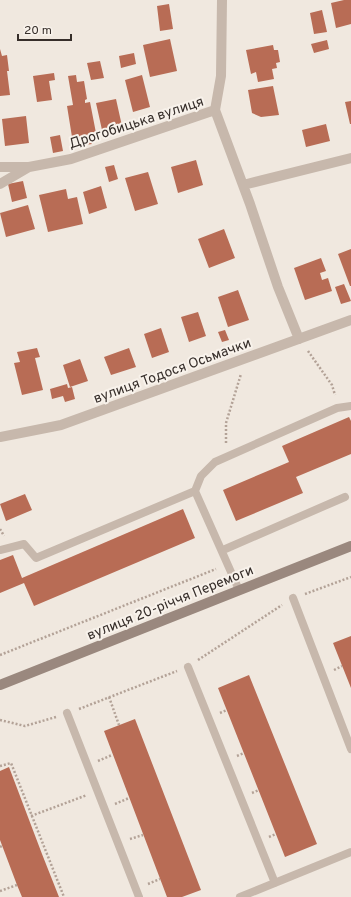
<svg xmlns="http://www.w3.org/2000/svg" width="351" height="897" font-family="Overpass,sans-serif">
<rect width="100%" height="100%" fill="#f0e8df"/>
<!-- building -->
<path fill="#b86c55" d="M344 0H351V24L336 28 331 3Z
M169 4 173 29 160 31 157 6Z
M322 10 327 32 314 34 310 13Z
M170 39 177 71 150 77 143 45Z
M327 40 329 49 314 53 311 44Z
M273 45 274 50H278L280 62 276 63 277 68 272 69 274 79 258 82 256 72 251 74 246 50Z
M0 49 2 56 7 55 9 71H7L10 95 0 96Z
M134 53 136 64 121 68 119 56Z
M100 61 104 78 91 80 87 63Z
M54 73 55 80 49 81 52 100 37 102 33 76Z
M76 75 77 82 84 81 87 99 85 100V103L90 102 96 133 90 134 92 144 77 146 76 136 72 137 67 106 73 105 68 76Z
M142 75 150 107 133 112 125 80Z
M273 86 279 115 261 117 252 113 248 90Z
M116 99 122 126 102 130 96 103Z
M351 101V124H350L345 102Z
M26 116 29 143 5 146 2 119Z
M326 124 330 141 306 147 302 130Z
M60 135 63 151 53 153 50 137Z
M196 160 203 185 178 193 171 167Z
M114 165 118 179 109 182 105 167Z
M148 172 158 204 135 211 125 178Z
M23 181 27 198 12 202 8 184Z
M101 186 107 208 89 214 83 192Z
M66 189 68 199 77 197 83 224 48 232 39 195Z
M28 205 35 229 6 237 0 213Z
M224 229 235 258 209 268 198 239Z
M351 249V286H350L338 254Z
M321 258 326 271 320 273 322 280 328 278 332 291 305 300 294 268Z
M344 284 351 301 341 304 335 287Z
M238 290 249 320 228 327 218 297Z
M198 312 206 336 189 342 181 317Z
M161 328 169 352 152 358 144 334Z
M225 330 229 340 222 342 218 332Z
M37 348 40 357 35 358 43 390 22 395 14 363 20 362 17 352Z
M129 348 136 367 111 375 104 357Z
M80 359 88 381 70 387 63 365Z
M67 384 68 388 72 387 75 399 65 402 63 396 52 399 50 389Z
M349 417 351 421V454L296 477 303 493 236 521 223 490 289 462 282 446Z
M25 494 32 510 6 521 0 504Z
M183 509 195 538 34 606 24 583 0 593V560L13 555 22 578Z
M351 636V688L333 643Z
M249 675 317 844 285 857 218 688Z
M135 719 201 890 182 897H167L104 731Z
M9 767 42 854 59 897H22L17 885 0 840V771Z"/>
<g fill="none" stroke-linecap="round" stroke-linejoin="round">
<!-- path -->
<path stroke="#b3a297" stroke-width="2.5" stroke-dasharray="2 2" stroke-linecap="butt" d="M308 351 332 385 335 395
M226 443V423L241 374
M0 529 4 536
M305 594 351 577
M0 655 216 569
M198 660 282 605
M334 670 342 666
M109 697 119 725
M79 709 177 671
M220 713 227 710
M0 720 25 726 56 717
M237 756 244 753
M98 761 112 755
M0 766 11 763 64 897
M252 793 259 790
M115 804 129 798
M31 816 87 795
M269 837 276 834
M130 839 143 835
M0 847 2 846
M148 884 160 879
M0 891 17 885"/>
<!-- lane -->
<path stroke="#c7b8ac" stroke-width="8" d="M195 491 201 476 215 462 337 408 351 406
M0 550 24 544 36 558 195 491 239 590
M223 550 345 497
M293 598 351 749
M188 667 275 883
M67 713 139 897
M240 897 351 852"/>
<!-- street -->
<path stroke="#c7b8ac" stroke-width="10" d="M215 110 250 204 278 287 299 339
M0 167H29L71 159 215 110 221 76 222 0
M0 184 29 167
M243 185 351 158
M0 437 61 425 351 320"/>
<!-- secondary -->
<path stroke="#9a887e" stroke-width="10" d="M0 685 351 546"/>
</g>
<g text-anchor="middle" stroke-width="4" stroke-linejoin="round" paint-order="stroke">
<!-- street labels -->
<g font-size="14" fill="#362e2a" stroke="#f8f2eb">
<text transform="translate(136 122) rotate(-18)" y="5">Дрогобицька вулиця</text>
<text transform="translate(172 370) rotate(-20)" y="5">вулиця Тодося Осьмачки</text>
<text transform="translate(170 602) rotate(-22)" y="5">вулиця 20-річчя Перемоги</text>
</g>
</g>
<!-- scale -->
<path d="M18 34v6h53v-6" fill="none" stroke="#362e2a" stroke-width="2"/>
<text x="24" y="34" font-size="12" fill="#362e2a" stroke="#f8f2eb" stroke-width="3" paint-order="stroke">20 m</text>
</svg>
